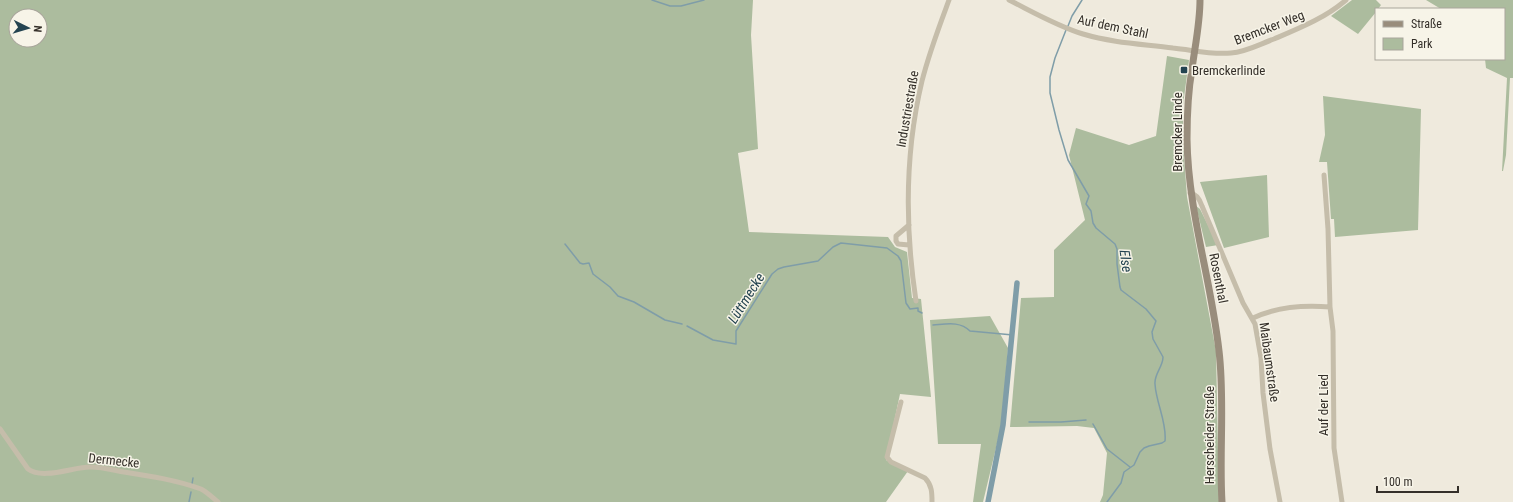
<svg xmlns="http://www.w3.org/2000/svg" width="1513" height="502" font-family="'Roboto Condensed',sans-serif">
<rect width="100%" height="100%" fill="#efeadd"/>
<!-- green -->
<path fill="#acbc9e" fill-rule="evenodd" d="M0 0H753L751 35 758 149 738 153 749 232 888 237 895 247 907 252 912 298 921 299 931 397 900 394 886 460 908 471 886 502H0ZM16 16H40V40H16Z
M1352 0H1376L1381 5 1378 9H1376V12L1358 34 1331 16Z
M1426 0H1513V78H1510L1506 155 1503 171H1502L1507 78 1486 68 1485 59H1504V9H1441Z
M1167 56 1189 60 1183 105V143L1187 197 1216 351 1219 502H1100L1103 495 1107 453 1094 428 1077 426 1010 427 1021 298 1054 297V250L1085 220 1069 155 1076 128 1129 145 1156 136Z
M1323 96 1421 109 1418 230 1335 237 1334 219H1331L1327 162H1319L1325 135Z
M1267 175 1269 237 1224 248 1200 182Z
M1196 206 1200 209 1218 245 1206 247Z
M990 316 1008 348 1002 423 983 502H973L981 444H938L930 320Z"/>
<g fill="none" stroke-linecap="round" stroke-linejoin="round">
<!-- stream -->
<path stroke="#7f9da8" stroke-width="1.5" d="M652 0 670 6H681L704 0
M1068 26 1072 16 1082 0
M1066 30 1055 58 1050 77V93L1059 130 1068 160 1089 196 1086 204 1091 211 1093 223 1096 228 1115 244 1117 249V264L1120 287 1121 290 1146 309 1156 321 1152 332 1153 339 1163 357C1163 367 1154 374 1155 384 1156 403 1167 422 1165 441L1162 443 1149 446 1144 448 1140 452 1134 465 1124 472 1121 483 1107 502
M565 244 580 263 583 264 589 263 593 274 610 287 618 296 634 302 665 320 682 324
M933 325C947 324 960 321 970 331L1013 335
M687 326 713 340 736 344V331L772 274 778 269 784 267 818 261 833 247 841 243 887 248 898 256 901 261 906 303 910 309 918 308V311L922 313
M1029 422H1061L1086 420
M1093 424 1107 449 1130 467
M192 484 193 478
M189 502 191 492"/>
<!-- canal -->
<path stroke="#7f9da8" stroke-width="5.5" d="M988 502 1003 425 1017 283"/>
<!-- street -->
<path stroke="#c5bdaa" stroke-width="5" d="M1009 0C1033 12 1057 26 1083 34 1113 43 1143 44 1173 48 1193 50 1211 55 1231 53 1246 52 1260 44 1274 39 1300 28 1325 18 1346 0
M1324 175 1328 229 1330 307 1333 331 1334 448 1342 502
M1190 193C1197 194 1200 200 1202 206L1243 303 1255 324 1261 358 1263 393 1270 449 1280 502
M909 225 896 236V241L898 244 909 245
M916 301C905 228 905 152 922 81 929 53 939 27 949 0
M1253 318C1276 307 1305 305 1330 307
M901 402 887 457 891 462 925 478C932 485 932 493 932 502
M0 429 28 469C43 480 73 467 90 467 102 467 113 470 124 472 150 476 176 480 201 489 207 492 213 498 218 502"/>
<!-- secondary -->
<path stroke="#998d7c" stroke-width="7" d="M1200 0C1200 23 1195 46 1192 69 1188 92 1187 115 1187 139 1188 211 1211 279 1219 351 1225 401 1219 452 1222 502"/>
</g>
<!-- markers -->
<rect fill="#234350" stroke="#f7f4e8" stroke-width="1.5" x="1180" y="66" width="8" height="8" rx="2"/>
<g text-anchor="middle" stroke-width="3" stroke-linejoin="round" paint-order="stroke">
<!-- street labels -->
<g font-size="13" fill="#342f29" stroke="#f7f4e8">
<text transform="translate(1113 26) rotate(12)" y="5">Auf dem Stahl</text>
<text transform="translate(1269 27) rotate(-21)" y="5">Bremcker Weg</text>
<text transform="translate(907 109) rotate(-80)" y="5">Industriestraße</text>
<text transform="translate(1177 132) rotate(-90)" y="5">Bremcker Linde</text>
<text transform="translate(1219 278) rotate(79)" y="5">Rosenthal</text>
<text transform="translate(1270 362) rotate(82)" y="5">Maibaumstraße</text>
<text transform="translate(1323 405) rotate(-90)" y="5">Auf der Lied</text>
<text transform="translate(1209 435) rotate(-90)" y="5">Herscheider Straße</text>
<text transform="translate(114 460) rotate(6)" y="5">Dermecke</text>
</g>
<!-- poi labels -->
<g font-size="13" fill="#342f29" stroke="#f7f4e8" text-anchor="start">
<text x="1192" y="75">Bremckerlinde</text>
</g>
<!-- water labels -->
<g font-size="14" font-style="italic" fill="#234350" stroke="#f7f4e8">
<text transform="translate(1126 261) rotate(82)" y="5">Else</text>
<text transform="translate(746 298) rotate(-58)" y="5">Lüttmecke</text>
</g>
</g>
<!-- legend -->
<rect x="1375" y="8" width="130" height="52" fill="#f7f4e8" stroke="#a9a59c"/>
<rect x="1383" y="21" width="20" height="6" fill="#998d7c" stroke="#a9a59c"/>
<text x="1411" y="28" font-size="12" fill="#342f29">Straße</text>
<rect x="1383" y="38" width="20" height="12" fill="#acbc9e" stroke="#a9a59c"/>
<text x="1411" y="48" font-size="12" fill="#342f29">Park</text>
<!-- north arrow -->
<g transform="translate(28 28) rotate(95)"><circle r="19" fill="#f7f4e8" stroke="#a9a59c"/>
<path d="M0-3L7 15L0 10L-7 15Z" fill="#234350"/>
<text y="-6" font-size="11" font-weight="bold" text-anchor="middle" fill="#342f29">N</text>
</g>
<!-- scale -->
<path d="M1377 486v6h81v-6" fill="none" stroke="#342f29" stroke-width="2"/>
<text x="1383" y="486" font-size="12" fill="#342f29" stroke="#f7f4e8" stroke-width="3" paint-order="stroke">100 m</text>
</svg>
